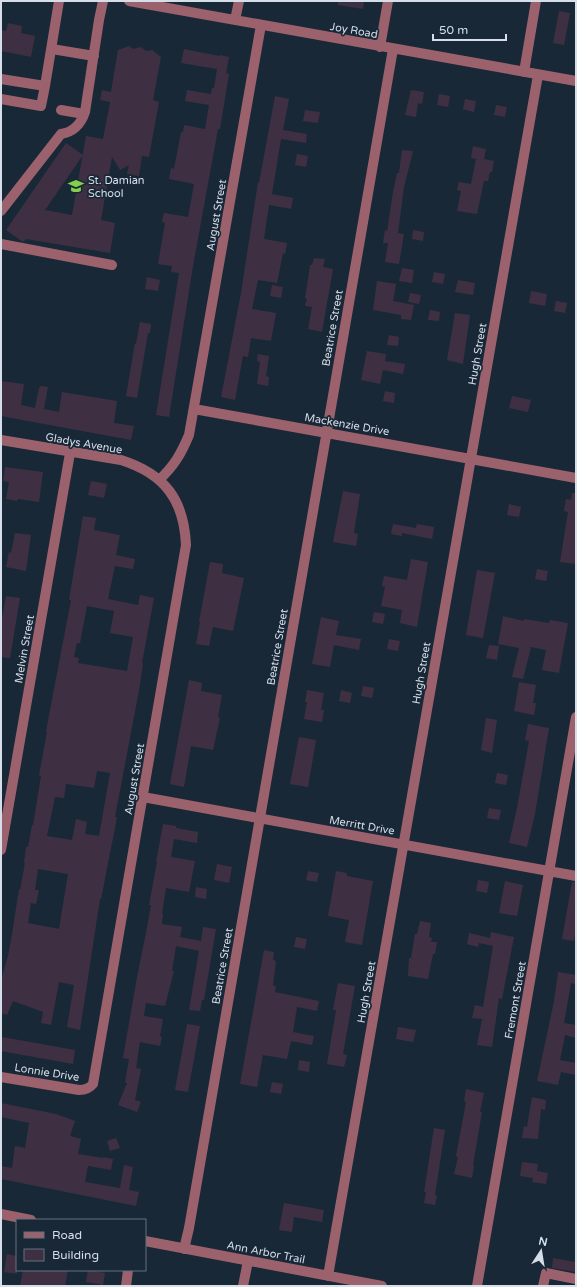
<svg xmlns="http://www.w3.org/2000/svg" width="577" height="1287" font-family="'Varela Round',sans-serif">
<rect width="100%" height="100%" fill="#192837"/>
<!-- building -->
<path fill="#3e3042" fill-rule="evenodd" d="M338 1H364L363 9 338 5Z
M559 11 570 13 564 45 553 43Z
M8 23 22 26 21 33 35 36 31 57 1 51V30L6 31Z
M129 46 133 49 141 47 146 51 152 50 161 57 153 100 159 102 149 157 142 156 139 176 127 174 129 165 120 170 112 157 101 220 115 223 110 253 26 239 23 242 6 230 66 143 83 155 45 210 72 215 86 136 103 139 110 102 100 100 102 90 111 92 118 50Z
M184 49 219 56 220 55 229 57 226 73 229 74 220 129H218L193 266 169 417 156 415 179 273 171 272 172 266 158 264 165 223 162 222 164 213 188 217 194 184 169 179 171 168 174 169 181 132H183L184 125 205 129 209 105 185 101 187 90 211 94 212 88H214L217 69 181 63Z
M411 90 424 92 422 104 418 103 416 117 405 115Z
M439 94 450 96 448 107 437 105Z
M275 96 289 99 283 130 307 134 306 143 281 139 272 194 293 198 291 209 269 205 264 239 287 243 285 254 283 253 277 283 258 280 252 309 276 313 271 341 251 338 248 357 243 356 235 400 221 397 241 293 258 182 259 183Z
M465 99 476 101 474 112 463 109Z
M496 105 507 107 505 117 494 115Z
M305 110 320 112 318 123 303 121Z
M473 146 486 149 484 159 494 161 492 172H490L488 181H484L477 214 457 211 461 191 457 190 459 182 471 184 476 159 471 158Z
M402 150 413 151 404 187 398 233 404 234 399 264 385 262 388 243H383L385 230 387 231 393 192 397 173H399Z
M297 154 308 156 306 167 295 165Z
M413 230 424 232 423 241 412 239Z
M314 258 325 259 323 267 333 269 322 332 308 329 312 307 305 306 307 299 305 298 308 279 310 265H312Z
M402 268 414 270 412 283 399 281Z
M434 272 445 274 443 284 432 282Z
M147 277 160 280 158 291 145 289Z
M458 280 475 283 473 295 455 292Z
M377 281 396 284 393 301 414 305 411 320 401 319V315L373 310Z
M272 285 283 287 281 298 270 296Z
M531 291 547 294 545 306 529 303Z
M410 293 421 295 419 304 408 302Z
M556 301 567 303 565 313 554 311Z
M430 310 440 312 439 321 428 320Z
M455 313 470 315 463 364 447 360Z
M140 322 151 324 150 333H148L137 398 126 396 135 343 136 344Z
M389 335 399 337 398 346 387 345Z
M367 351 386 354 385 361 405 364 403 374 383 370 380 384 361 380Z
M258 354 269 356 266 376 269 377 268 386 257 384 260 362 257 361Z
M1 381 24 384 21 405 35 408 39 388H40V386L48 387 44 409 59 412 62 392 117 401 114 423 134 426 131 440 1 416Z
M385 391 395 393 394 403 383 401Z
M512 396 531 400 528 412 509 408Z
M5 467 43 472 39 502 18 499 17 501 6 499 9 482 3 481Z
M91 481 107 484 104 498 88 495Z
M343 491 360 494 354 533 358 534 356 546 333 542Z
M572 493H576V564L560 562 568 512 564 511 566 499 571 500Z
M509 504 521 507 519 517 507 515Z
M83 516 96 518 94 530 120 535 116 555 135 559 133 569 115 566 108 599 138 605 140 595 154 598 142 663H143L140 685 115 817H117L114 833 101 899H100L80 1030 67 1027 74 985 59 982 51 1025 41 1023 43 1012 13 1001 7 1015 1 1013V980L8 956 12 934 19 889 20 890 25 863H24L26 847H28L32 825H33L41 776 39 775 47 732 46 731 71 600H69ZM87 606 114 611 110 633 133 637 127 671 78 663 79 658 74 657 77 643H80ZM97 771 110 773 99 836 85 834 87 822 76 819 72 840 47 836 55 797 64 798 66 784 94 788ZM38 869 68 874 59 929 28 923 31 903 36 904 39 890H35Z
M393 524 416 528 417 524 434 527 432 539 402 533V536L391 534Z
M15 533 31 535 26 571 6 567 9 552 11 553Z
M411 559 428 562 417 627 400 623 402 610 381 606 385 587 382 586 384 576 407 580Z
M210 562 223 564 222 573 244 578 233 631 213 627 209 646 196 644 200 622H199Z
M537 569 548 571 546 581 535 579Z
M477 570 495 573 483 638 466 635Z
M6 596 20 598 10 658 1 657V624Z
M374 612 385 614 383 624 372 622Z
M503 616 524 621V619L549 623 550 620 568 623 559 673 542 670 546 650 531 647 523 679 512 677 519 648 498 644Z
M321 617 339 621 336 635 361 639 359 650 334 645 330 667 312 664Z
M389 639 400 641 398 651 387 649Z
M489 645 499 646 497 660 486 658Z
M189 680 202 683 201 691 222 695 218 717 220 718 213 750 191 746 184 787 170 784Z
M519 682 536 685 533 703H536L534 715 514 711Z
M363 686 374 688 372 698 361 696Z
M307 690 324 693 321 710H324L322 722 304 719 307 702H305Z
M341 690 352 693 350 703 339 701Z
M486 718 497 720 492 753 481 750Z
M528 724 549 728 535 814 527 847 509 843 517 808 529 741 525 740Z
M299 737 316 740 308 787 290 784Z
M497 773 508 775 506 785 495 783Z
M489 808 501 810 499 820 487 818Z
M163 824 176 826V828L198 832 197 843 174 839 171 857 195 861 189 892 166 888 162 914H163L162 924 182 927 180 937 201 941 203 927 216 929 204 1000H202L200 1011 189 1010 199 951 176 946 172 971H174L165 1006 146 1003 144 1016 163 1019 160 1036 162 1037 160 1046 140 1042 136 1068 141 1069 135 1100 141 1102 137 1112 118 1105 127 1083H125L129 1059 123 1058 137 977 146 933 151 905H149L157 862H156Z
M217 864 232 867 229 883 214 880Z
M308 871 319 873 317 882 306 880Z
M336 871 347 873V876L373 881 362 945 345 942 349 920 328 916Z
M478 880 489 882 487 893 476 891Z
M505 881 523 885 517 916 499 913Z
M572 882H576V927L574 941 562 939Z
M196 887 207 889 206 899 195 897Z
M420 921 431 923 429 937 432 938 431 942H437L435 954H433L428 979 408 976 409 958H411L415 934H417Z
M491 932 514 937 502 999 499 998 492 1047 477 1045 482 1019 472 1018 475 1005 483 1007 493 946 479 943 478 947 467 944 469 933 490 938Z
M296 937 307 939 305 949 294 947Z
M264 950 274 952 273 960 276 961 273 986H276L275 992 319 1001 317 1011 297 1007 293 1032 314 1036 312 1045 291 1041 287 1059 263 1055 257 1087 240 1084Z
M558 972 576 975V984L571 983 564 1023 576 1025V1038L565 1035 560 1060 576 1063V1075L561 1072 558 1085 537 1081 554 1001Z
M338 983 355 986 343 1054 347 1055 344 1067 327 1064 336 1010H333Z
M187 1024 200 1026 188 1092 175 1090Z
M398 1027 416 1030 413 1042 396 1039Z
M2 1037 75 1050 73 1064 1 1051Z
M299 1060 310 1062 309 1072 298 1070Z
M272 1082 283 1084 281 1094 270 1092Z
M466 1089 484 1093 480 1112H482L473 1165 474 1166 472 1178 454 1174 458 1157 456 1156 466 1102 464 1101Z
M532 1097 546 1100 545 1110 541 1109 538 1139 522 1138 524 1126 527 1127Z
M1 1103 56 1114 75 1121 70 1136 81 1139 78 1154 103 1158V1157L113 1159 111 1170 88 1166 85 1182 120 1188 124 1165 133 1167 129 1190 139 1192 136 1206 1 1179V1166L12 1168 15 1146 25 1148 29 1123 1 1117Z
M434 1128 445 1130 435 1195 437 1196 435 1205 424 1203 426 1192H424Z
M116 1138 120 1148 110 1151 107 1141Z
M522 1162 538 1164 537 1171 548 1173 546 1184 532 1182 533 1178 520 1176Z
M284 1203 324 1210 322 1222 294 1217 292 1232 279 1230Z
M7 1254 17 1256V1274L4 1272Z
M553 1258 576 1262V1272L552 1268Z
M23 1270H68L65 1286H20Z
M88 1270 105 1273 103 1285 86 1282Z"/>
<g fill="none" stroke-linecap="round" stroke-linejoin="round">
<!-- minor -->
<path stroke="#9b626d" stroke-width="10" d="M129 1 576 81
M235 20 239 1
M380 47 388 1
M52 49 94 56
M524 72 536 1
M1 79 45 86 59 1
M1 99 41 106 45 86
M61 110 84 114
M1 211 61 134C74 132 81 124 85 112L99 20 103 1
M1 244 112 265
M194 409 576 478
M1 440 121 460C165 474 184 500 186 545L93 1084C89 1089 85 1090 79 1090L1 1077
M159 480C174 466 181 454 189 435L261 25
M143 797 576 876
M1 850 70 453
M1 1214 31 1220
M145 1241 382 1286
M184 1249 189 1228 393 49
M328 1276 538 75
M126 1286 128 1270
M243 1286 248 1261
M477 1286 576 717
M543 1286 546 1273 576 1279"/>
</g>
<!-- icons -->
<defs>
<symbol id="school-bare" viewBox="-9 -9 18 18"><path d="M0-5L7-2L0 1L-7-2ZM-4 1L0 2.5L4 1V4Q0 6-4 4Z" fill="#83d04e" stroke="#192837" stroke-width="2.5" paint-order="stroke"/></symbol>
</defs>
<g fill-rule="evenodd">
<use href="#school-bare" x="65" y="175" width="22" height="22"/>
</g>
<g text-anchor="middle" stroke-width="3.5" stroke-linejoin="round" paint-order="stroke">
<!-- street labels -->
<g font-size="11" fill="#d5dee9" stroke="#192837">
<text transform="translate(354 30) rotate(10)" y="4">Joy Road</text>
<text transform="translate(216 215) rotate(-80)" y="4">August Street</text>
<text transform="translate(332 328) rotate(-80)" y="4">Beatrice Street</text>
<text transform="translate(477 354) rotate(-80)" y="4">Hugh Street</text>
<text transform="translate(347 424) rotate(10)" y="4">Mackenzie Drive</text>
<text transform="translate(84 443) rotate(10)" y="4">Gladys Avenue</text>
<text transform="translate(277 647) rotate(-80)" y="4">Beatrice Street</text>
<text transform="translate(24 649) rotate(-80)" y="4">Melvin Street</text>
<text transform="translate(421 673) rotate(-80)" y="4">Hugh Street</text>
<text transform="translate(134 779) rotate(-80)" y="4">August Street</text>
<text transform="translate(362 825) rotate(10)" y="4">Merritt Drive</text>
<text transform="translate(222 966) rotate(-80)" y="4">Beatrice Street</text>
<text transform="translate(366 992) rotate(-80)" y="4">Hugh Street</text>
<text transform="translate(515 1000) rotate(-80)" y="4">Fremont Street</text>
<text transform="translate(47 1072) rotate(9)" y="4">Lonnie Drive</text>
<text transform="translate(266 1252) rotate(11)" y="4">Ann Arbor Trail</text>
</g>
<!-- poi labels -->
<g font-size="11" fill="#d5dee9" stroke="#192837" text-anchor="start">
<text x="88" y="184">St. Damian<tspan x="88" dy="13">School</tspan></text>
</g>
</g>
<!-- border -->
<rect width="577" height="1287" fill="none" stroke="#d5dee9" stroke-width="4"/>
<!-- legend -->
<rect x="16" y="1219" width="130" height="52" fill="#192837" stroke="#64717e"/>
<rect x="24" y="1232" width="20" height="6" fill="#9b626d" stroke="#64717e"/>
<text x="52" y="1239" font-size="12" fill="#d5dee9">Road</text>
<rect x="24" y="1249" width="20" height="12" fill="#3e3042" stroke="#64717e"/>
<text x="52" y="1259" font-size="12" fill="#d5dee9">Building</text>
<!-- north arrow -->
<g transform="translate(541 1251) rotate(12)" stroke="#192837" stroke-width="3" paint-order="stroke">
<path d="M0-3L7 15L0 10L-7 15Z" fill="#d5dee9"/>
<text y="-6" font-size="11" font-weight="bold" text-anchor="middle" fill="#d5dee9">N</text>
</g>
<!-- scale -->
<path d="M433 34v6h73v-6" fill="none" stroke="#d5dee9" stroke-width="2"/>
<text x="439" y="34" font-size="12" fill="#d5dee9" stroke="#192837" stroke-width="3" paint-order="stroke">50 m</text>
</svg>
